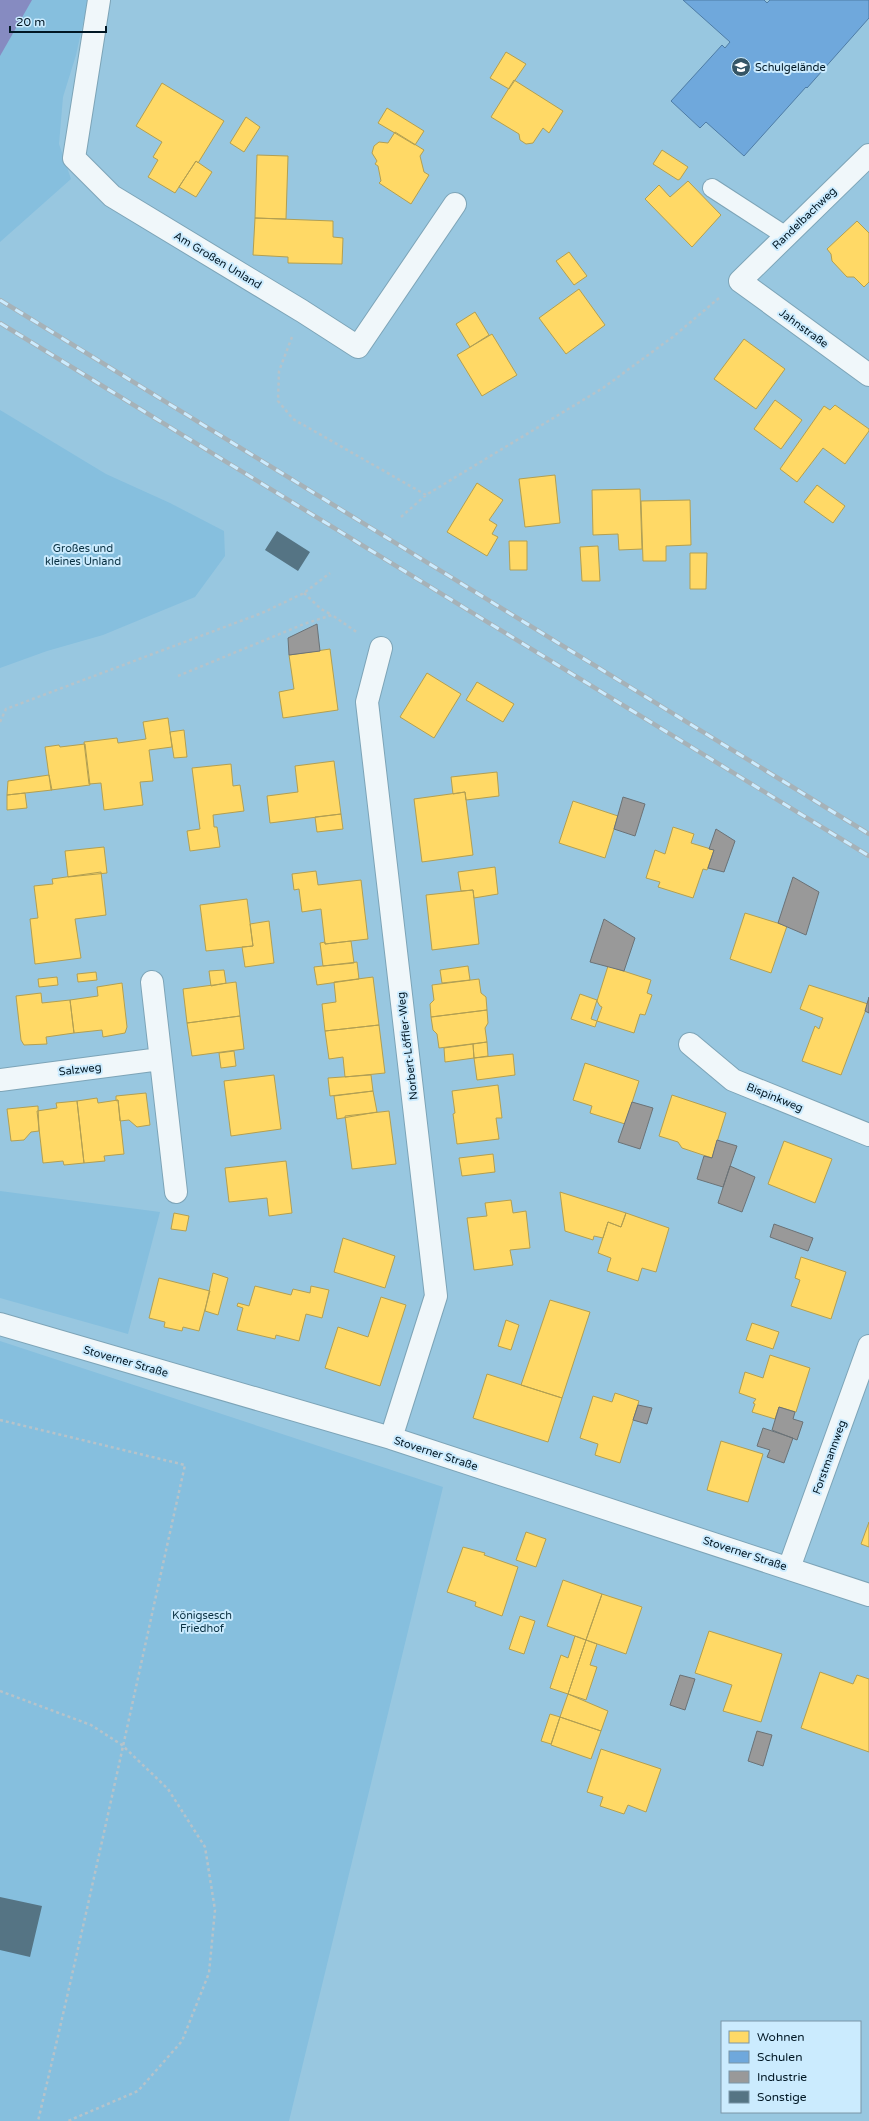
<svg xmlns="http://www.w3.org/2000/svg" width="869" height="2121" font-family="'Varela Round',sans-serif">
<rect width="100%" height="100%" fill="#98c7e0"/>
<!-- green -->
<path fill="#86bfde" d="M0 0H88L76 55 63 97 59 144 71 179 0 242Z
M0 410 106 474 170 503 224 531 225 556 195 597 103 635 47 651 0 668Z
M0 1191 160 1212 128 1334 0 1298Z
M0 1341 443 1487 289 2121H0Z"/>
<!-- water -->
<path fill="#868bc1" d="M0 0H32L0 56Z"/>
<!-- homes -->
<path fill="#ffd966" stroke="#b29f52" d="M506 52 526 64 509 89 490 78Z
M514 80 563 111 549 133 543 128 533 143 526 144 520 140 519 134 491 117Z
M162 83 224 121 198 163 196 161 175 193 148 177 158 160 153 157 162 142 136 126Z
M387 108 424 131 415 145 378 123Z
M246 117 260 127 244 152 230 143Z
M395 132 424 150 420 156 424 172 429 175 411 204 379 183 381 181 378 166 375 164 377 161 372 153 374 146 379 142 388 143Z
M662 150 688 167 680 179 678 180 653 164Z
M257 155 288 156 286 219 255 218Z
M196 161 212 172 196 197 179 187Z
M688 181 721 215 692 247 645 199 659 185 670 197Z
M255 218 333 221V237L343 238 342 264 288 263V257L253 255Z
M857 221 869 233V282L864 287 854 277H847L832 261 831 254 827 249Z
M569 252 587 276 574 285 556 261Z
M579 289 605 325 566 354 539 318Z
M475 312 489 335 470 347 456 324Z
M492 334 517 375 482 396 457 355Z
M744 339 785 369 756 409 714 379Z
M775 400 802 420 781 449 754 429Z
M835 405 869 429V431L845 464 823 448 797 482 780 469 824 406 830 410Z
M555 475 560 523 525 527 519 479Z
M477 483 503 500 489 520 497 525 492 534 498 537 487 556 447 532Z
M817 485 845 506 833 523 804 502Z
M640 489 642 549 619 550 618 534 593 535 592 490Z
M690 500 691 545 666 546V561H643L641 501Z
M509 541H527V570H510Z
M598 546 600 581H582L580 547Z
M690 553H707L706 589H690Z
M330 649 338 710 283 718 279 692 294 689 289 655Z
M427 673 461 694 434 738 400 717Z
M477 682 514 704 503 722 466 700Z
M168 718 172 747 149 750 153 781 140 782 143 805 104 810 101 783 89 784 84 742 117 738 118 743 146 739 143 722Z
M184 730 187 757 174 758 170 732Z
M85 744 90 785 51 790 45 747 59 745 60 747Z
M334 761 341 814 270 823 267 796 298 792 295 766Z
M231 764 233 786 240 785 244 811 213 815 214 827H217L220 847 190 851 187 831 200 829 192 768Z
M497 772 499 796 466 800 465 792 453 794 451 777Z
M49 775 52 790 7 795 8 781Z
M465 792 473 855 422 862 414 799Z
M25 793 27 808 7 810V795Z
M573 801 618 816 605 858 559 843Z
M341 814 343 829 317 832 315 817Z
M673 827 694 834 691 843 714 850 707 870 703 869 693 898 658 887 660 882 646 878 655 850 665 854Z
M104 847 107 873 68 877 65 851Z
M495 867 498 894 474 898 473 890 461 891 458 872Z
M316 871 318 885 361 880 368 939 325 944 321 909 302 912 299 889 294 890 292 874Z
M101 872 106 915 75 919 81 958 35 964 30 919 38 918 34 886 53 884 52 879Z
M473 890 479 944 432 950 426 895Z
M247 899 253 946 206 951 200 905Z
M745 913 787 926 771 973 730 959Z
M269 921 274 963 245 967 242 947 253 946 250 924Z
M351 941 354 963 323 966 320 943 325 942V944Z
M357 962 359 979 317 985 314 967Z
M468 966 470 980 442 983 440 970Z
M608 966 651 980 647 993 652 995 645 1015 640 1014 634 1033 597 1021 602 1007 600 1006 597 1001Z
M224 970 226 983 211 986 209 971Z
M96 972 97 980 78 982 77 974Z
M57 977 58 985 39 987 38 979Z
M373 977 379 1025 325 1031 322 1004 336 1002 334 982Z
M479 979 481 993 486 997 487 1010 431 1017 430 1004 434 1000 432 985Z
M236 982 240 1016 187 1023 183 989Z
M122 983 127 1027 125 1033 103 1037 102 1030 74 1033 70 1000 98 996 97 987Z
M809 985 868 1004 841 1075 802 1061 815 1026 819 1029 823 1018 800 1009Z
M41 993 42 1003 70 1000 74 1033 46 1037 47 1044 24 1045 21 1040 16 996Z
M580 994 597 1000 591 1019 597 1021 595 1027 571 1019Z
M487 1010 488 1023 485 1028 487 1042 439 1048 437 1034 433 1030 431 1017Z
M240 1016 244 1049 192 1056 187 1023Z
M379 1025 385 1073 345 1077 343 1057 329 1059 325 1031Z
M487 1042 488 1056 474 1058 473 1044Z
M473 1044 474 1058 445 1062 444 1048Z
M234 1051 236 1066 221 1068 219 1053Z
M513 1054 515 1075 477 1080 474 1058Z
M585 1063 639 1081 625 1124 590 1113 592 1106 573 1100Z
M274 1075 281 1129 231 1136 224 1081Z
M371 1075 373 1091 330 1096 328 1078Z
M498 1085 502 1118H496L499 1139 457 1144 453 1114 455 1113 452 1091Z
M373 1091 377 1112 337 1119 334 1096Z
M146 1093 150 1125 137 1127 129 1120 120 1121 118 1100 116 1101V1096Z
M672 1095 726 1113 712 1158 682 1148 678 1142 659 1136Z
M97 1098 98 1103 118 1100 124 1154 104 1156 105 1161 84 1163 77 1101Z
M77 1101 84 1163 64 1165 63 1161 43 1163 37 1111 57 1108 56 1103Z
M38 1106 39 1131 31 1132 24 1140 11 1141 7 1109Z
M389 1111 396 1164 352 1169 345 1116Z
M784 1141 832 1159 815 1203 768 1184Z
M493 1154 495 1172 462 1176 459 1158Z
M286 1161 292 1213 269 1216 267 1198 229 1202 225 1168Z
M560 1192 626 1213 621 1227 608 1222 603 1238 594 1236 593 1240 565 1231Z
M511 1200 513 1213 526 1211 530 1248 510 1250 513 1265 474 1270 467 1218 487 1216 485 1203Z
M174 1213 189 1216 186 1231 171 1229Z
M626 1213 669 1228 656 1272 642 1268 638 1281 607 1271 611 1258 598 1253 608 1222 621 1227Z
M343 1238 395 1256 385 1288 334 1272Z
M801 1257 846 1272 831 1319 791 1306 800 1280 795 1278Z
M213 1273 228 1278 218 1315 205 1311Z
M159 1278 210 1291 199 1331 183 1327 182 1331 164 1327 165 1322 149 1318Z
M255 1286 291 1295 293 1289 310 1293 311 1286 329 1290 322 1318 306 1314 299 1341 276 1335 275 1339 237 1330 243 1308 237 1306 238 1303 249 1306Z
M381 1297 406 1305 380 1386 325 1368 338 1327 368 1337Z
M550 1300 590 1312 562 1398 521 1385Z
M506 1320 519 1325 511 1350 498 1346Z
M752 1323 779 1332 773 1349 746 1340Z
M770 1355 810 1368 796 1412 779 1407 775 1419 752 1412 755 1404 753 1403 756 1399 739 1393 745 1372 763 1378Z
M487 1374 562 1398 548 1442 473 1418Z
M615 1393 639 1401 620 1463 595 1455 598 1444 580 1438 593 1396 612 1402Z
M721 1441 763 1454 748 1502 707 1490Z
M869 1522V1547L861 1544Z
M526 1532 546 1539 536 1567 516 1560Z
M463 1547 485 1553 484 1555 518 1567 502 1616 475 1606 476 1602 447 1592Z
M563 1580 602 1594 586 1640 547 1626Z
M602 1594 642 1607 626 1654 586 1640Z
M520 1616 535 1621 524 1654 509 1649Z
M709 1631 782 1654 761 1722 723 1711 732 1685 695 1673Z
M575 1636 586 1640 568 1694 550 1688 561 1655 568 1658Z
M586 1640 597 1644 590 1665 597 1667 586 1700 568 1694Z
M820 1672 853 1684 857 1675 869 1679V1752L801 1728Z
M568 1694 608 1711 601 1731 560 1717Z
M550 1714 560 1717 551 1744 541 1741Z
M560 1717 601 1731 591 1759 551 1745Z
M601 1749 661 1769 646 1812 628 1805 624 1814 600 1806 603 1797 587 1792Z"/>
<!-- schools -->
<path fill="#6fa8dc" stroke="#4e7ca5" d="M683 0H764L767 3 770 0H869V18L807 88 806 87 744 156 706 122 700 128 671 101 722 45 725 48 730 42Z"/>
<!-- industry -->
<path fill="#999" stroke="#6b7276" d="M317 624 320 651 289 655 288 638Z
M623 797 645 804 635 836 614 829Z
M716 829 735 841 724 872 708 868 714 850 709 849Z
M793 877 819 892 806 935 778 923Z
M604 919 635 938 624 971 590 962Z
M869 997V1013L865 1011Z
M632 1102 653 1108 640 1149 618 1142Z
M717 1140 737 1146 723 1187 697 1179 704 1156 712 1158Z
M730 1166 755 1177 742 1212 718 1203Z
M774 1224 813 1238 808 1251 770 1237Z
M638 1405 652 1408 647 1424 633 1420Z
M779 1407 795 1412 793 1419 803 1422 797 1440 772 1430Z
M763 1428 793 1438 784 1463 767 1457 770 1450 757 1446Z
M680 1675 695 1679 685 1710 670 1705Z
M757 1731 772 1735 763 1766 748 1761Z"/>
<!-- building -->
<path fill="#557484" d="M277 531 310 552 298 571 265 550Z
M0 1897 42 1906 30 1957 0 1950Z"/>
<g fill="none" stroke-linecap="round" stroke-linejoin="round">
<defs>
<path id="lane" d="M712 188 786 236"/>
<path id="street" d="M99 0 74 158 112 196 302 311 358 347 455 204
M869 155 740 281 869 375
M381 648 367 702 436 1296 391 1438
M152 982 176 1192
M690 1044 733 1080 869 1135
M0 1080 160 1059
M0 1324 391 1438 869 1595
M789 1568 869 1346"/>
</defs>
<!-- lane casing -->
<use href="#lane" stroke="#7da4b7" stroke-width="20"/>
<!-- street casing -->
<use href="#street" stroke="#7da4b7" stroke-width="24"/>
<!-- path -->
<path stroke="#b6c3ca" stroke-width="2.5" stroke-dasharray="3 3" stroke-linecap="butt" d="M292 337 279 371 278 401 293 419 426 495
M401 517 426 495 603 388 674 336 719 298
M304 593 321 609 332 615
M178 676 304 624 332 615 358 633
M0 722 6 709 262 613 304 593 330 573
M0 1420 185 1465C136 1684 90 1903 38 2121
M0 1691 91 1725 122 1745 168 1789 205 1847 215 1910 209 1973 182 2041 138 2091 68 2121"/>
<!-- lane -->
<use href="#lane" stroke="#f0f7fa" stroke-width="18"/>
<!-- street -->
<use href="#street" stroke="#f0f7fa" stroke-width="22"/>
<defs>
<path id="rail" d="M0 300 869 834
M0 323 869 856"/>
</defs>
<!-- rail casing -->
<use href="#rail" stroke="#a6b2b8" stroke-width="4.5"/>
<!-- rail -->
<use href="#rail" stroke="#cbebfe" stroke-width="3" stroke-dasharray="9" stroke-linecap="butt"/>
</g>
<!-- icons -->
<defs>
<symbol id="school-disc" viewBox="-11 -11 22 22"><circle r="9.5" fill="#355566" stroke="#cbebfe"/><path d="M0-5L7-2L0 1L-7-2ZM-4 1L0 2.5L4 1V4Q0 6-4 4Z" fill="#fff"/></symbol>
</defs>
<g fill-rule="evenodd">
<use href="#school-disc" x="730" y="56" width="22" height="22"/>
</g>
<g text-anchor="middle" stroke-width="4" stroke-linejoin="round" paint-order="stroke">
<!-- poi labels -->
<g font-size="11" fill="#001724" stroke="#cbebfe" text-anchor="start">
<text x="755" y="71">Schulgelände</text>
</g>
<!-- street labels -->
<g font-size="11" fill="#001724" stroke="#cbebfe">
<text transform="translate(804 218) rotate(-44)" y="4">Randelbachweg</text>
<text transform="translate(218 260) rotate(31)" y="4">Am Großen Unland</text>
<text transform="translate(804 328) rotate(36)" y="4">Jahnstraße</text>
<text transform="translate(407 1046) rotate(-97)" y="4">Norbert-Löffler-Weg</text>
<text transform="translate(80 1069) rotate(-7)" y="4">Salzweg</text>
<text transform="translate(775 1097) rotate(22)" y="4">Bispinkweg</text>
<text transform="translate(126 1361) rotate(16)" y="4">Stoverner Straße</text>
<text transform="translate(436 1453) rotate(18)" y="4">Stoverner Straße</text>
<text transform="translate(829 1457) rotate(-70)" y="4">Forstmannweg</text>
<text transform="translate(745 1553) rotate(18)" y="4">Stoverner Straße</text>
</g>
<!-- park labels -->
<g font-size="11" fill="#082f40" stroke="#cbebfe">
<text x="83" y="552">Großes und<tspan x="83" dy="13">kleines Unland</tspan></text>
<text x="202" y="1619">Königsesch<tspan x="202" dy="13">Friedhof</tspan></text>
</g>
</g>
<!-- legend -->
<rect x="721" y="2021" width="140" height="92" fill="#cbebfe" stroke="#7a96a7"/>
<rect x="729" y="2031" width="20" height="12" fill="#ffd966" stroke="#7a96a7"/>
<text x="757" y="2041" font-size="12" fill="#001724">Wohnen</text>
<rect x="729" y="2051" width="20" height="12" fill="#6fa8dc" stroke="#7a96a7"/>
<text x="757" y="2061" font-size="12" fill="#001724">Schulen</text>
<rect x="729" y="2071" width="20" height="12" fill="#999999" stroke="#7a96a7"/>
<text x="757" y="2081" font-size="12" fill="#001724">Industrie</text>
<rect x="729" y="2091" width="20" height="12" fill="#557484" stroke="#7a96a7"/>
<text x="757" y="2101" font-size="12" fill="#001724">Sonstige</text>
<!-- scale -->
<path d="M10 26v6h96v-6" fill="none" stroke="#001724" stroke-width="2"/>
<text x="16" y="26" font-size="12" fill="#001724" stroke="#cbebfe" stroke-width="3" paint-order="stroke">20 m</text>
</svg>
